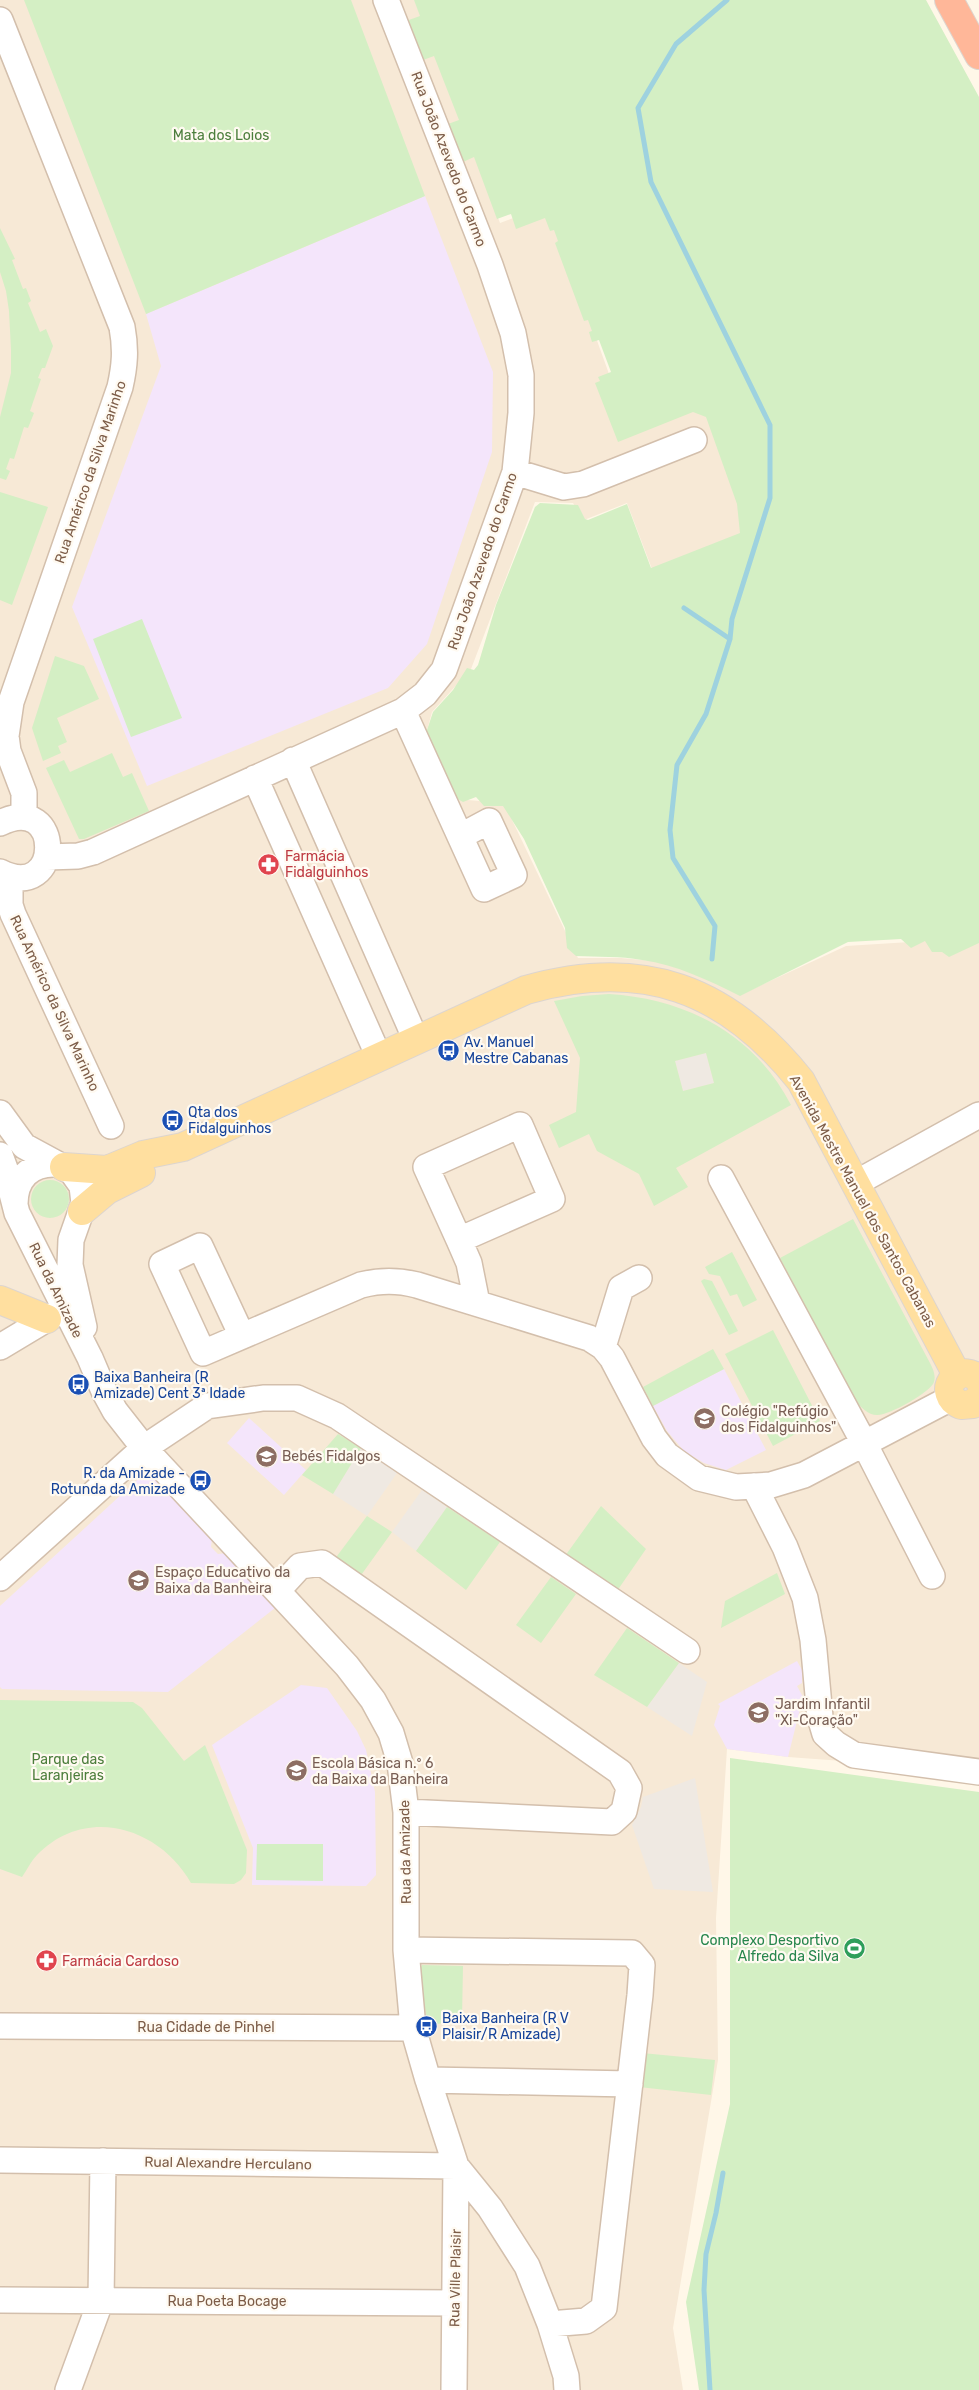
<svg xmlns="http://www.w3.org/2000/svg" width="979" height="2390" font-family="Rubik,sans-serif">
<rect width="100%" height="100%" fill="#fff7e8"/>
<!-- residential -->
<path fill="#f7e9d6" d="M0 0H415L500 223 548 205 630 432 704 405 749 534 652 569 627 503 584 520 573 503 535 502 471 669 432 712 426 734 455 799 504 803 578 958H621L664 962 704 977 742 994 846 946 926 941 979 942V1771L788 1757 727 1749 716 1918 718 2060 673 2328 683 2390H0Z"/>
<!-- industrial -->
<path fill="#efe9e2" d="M706 1053 714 1083 683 1091 675 1061Z
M361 1448 397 1473 367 1516 333 1494Z
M422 1490 447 1507 416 1551 392 1532Z
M679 1663 707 1682 692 1736 647 1707Z
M695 1778 713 1892 654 1889 632 1825 641 1807 643 1797Z"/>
<!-- education -->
<path fill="#f4e5fb" d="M425 196 493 372 492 452 427 644 388 688 147 786 72 607 161 366 146 314Z
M724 1369 766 1450 726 1470 704 1463 684 1451 667 1431 653 1406Z
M249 1418 306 1470 284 1495 227 1443Z
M147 1471H150L212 1539 211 1547 218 1554 227 1553 275 1608 168 1692 2 1689 0 1687V1606Z
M797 1661 802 1670V1683L797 1686 803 1697 788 1757 727 1749 714 1725 720 1706 718 1704Z
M301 1685 327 1688 357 1731 366 1750 375 1792 376 1875 366 1886 252 1885 253 1848 212 1745Z"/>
<!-- green -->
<path fill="#d4efc4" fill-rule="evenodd" d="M24 0H351L425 196 146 314Z
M414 0H926L979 97V943L949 957 942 952H932L925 941 911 948 901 939 848 942 740 996C708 980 677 965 642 960 620 956 598 957 576 956L567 948 565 928 524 839 503 806H484L476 797 463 802 456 798 426 733 433 712 453 690 467 668 474 670 478 665 496 605 535 507 540 503 578 505 585 519 588 520 627 504 651 568 740 533 737 504 706 417 693 412 618 442 595 383 600 381 598 377 611 372 599 340 592 342 589 332 592 331 588 320 584 321 555 243 558 241 554 230 550 231 545 218 516 229 511 214 497 219 474 157 463 162 448 124 459 120 434 56 423 60 406 21 420 16Z
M0 228 15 259 12 260 23 289 26 288 31 301 28 303 40 332 46 329 53 346 45 368H42L38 378 41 379 30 411 34 413 28 428 24 427 14 459 10 458 6 469 10 471 6 480 0 478V417L11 373V350L9 311 6 291 0 272Z
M0 492 48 507 12 605 0 600Z
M142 619 182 718 131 737 93 639Z
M55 656 84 666 99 699 57 718 67 742 58 746 61 753 43 761 32 728Z
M112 753 123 777 132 773 149 811 84 839H79L46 768 64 760 70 772Z
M609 994C687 999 754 1034 791 1105L676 1168 688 1187 654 1206 639 1174 597 1151 589 1134 559 1148 549 1125 576 1112 580 1058 554 1001 582 996ZM706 1053 714 1083 683 1091 675 1061Z
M31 1199a19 19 0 1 1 38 0a19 19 0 1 1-38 0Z
M853 1219 930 1363C933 1369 936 1375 934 1382 931 1392 888 1416 877 1415 868 1415 861 1407 855 1401L780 1258Z
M732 1252 757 1300 743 1307 737 1294 730 1296 720 1276 709 1274 705 1267Z
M704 1279 712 1281 738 1331 729 1335 701 1281Z
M773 1330 820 1421 773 1446 725 1354Z
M713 1349 724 1369 653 1406 643 1387Z
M338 1434 361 1448 333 1494 302 1475Z
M601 1506 646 1549 617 1591 565 1556Z
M447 1507 500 1542 466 1590 416 1551Z
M367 1516 392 1532 359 1578 334 1560Z
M777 1573 785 1594 721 1628 725 1601Z
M551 1577 576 1594 541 1643 516 1625Z
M627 1628 679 1663 647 1707 594 1675Z
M0 1700 133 1702 142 1708 184 1761 205 1745 247 1850 246 1873 241 1880 234 1884 191 1883C159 1827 86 1805 37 1855 31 1861 27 1870 22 1877L0 1869Z
M730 1758 979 1792V2390H699L686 2302 730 2104Z
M257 1844H323V1881L256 1880Z
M422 1965 463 1966 462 2019 428 2026 419 1972Z
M642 2053 715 2060 711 2095 639 2087Z"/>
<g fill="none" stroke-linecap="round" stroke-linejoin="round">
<!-- stream -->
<path stroke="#9ed2df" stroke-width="5" d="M684 608 730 639
M712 959 715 926 673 858 670 830 677 765 706 714 730 639 732 619 770 498V425L651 182 638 108 676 44 727 0
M710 2390 704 2290 706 2254 716 2213 723 2173"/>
<defs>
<path id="minor" d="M0 20 122 327C126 349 125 365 120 387L11 702 6 736 8 751 24 793V817
M515 472 564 487 583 484 694 440
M403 711 484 889 514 875 489 821 461 836
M293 760 416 1040
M255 778 379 1057
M0 823C64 791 63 904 0 872
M47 857 78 856 93 852 403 711 425 694 444 670 515 472 521 413V375L513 333 490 265 386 0
M10 877V905L13 914 111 1126
M0 1113 24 1146 72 1172 82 1186 84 1203 71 1240 70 1265 84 1327
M520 1125 552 1199 459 1240 426 1167Z
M0 1155 7 1174 17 1213 90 1358 104 1391 115 1411 144 1448 347 1666 373 1700 391 1733 400 1763 406 1812V1950L413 2028 428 2080 456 2166 490 2208 527 2266 550 2324 566 2376 567 2390
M721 1178 864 1443 932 1576
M856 1183 979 1115
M15 1204C15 1179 30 1163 56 1164
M459 1240 469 1263 477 1303
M242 1336 200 1246 162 1264 203 1353 361 1285C381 1280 397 1280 417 1285L589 1338 603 1347 612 1358 654 1438 667 1455 699 1478 736 1487 771 1485 804 1475 951 1398
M0 1347 60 1311
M603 1347 621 1288 639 1278
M754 1486 785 1547 805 1598 813 1640 820 1717 825 1734 836 1744 854 1755 979 1772
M0 1578 144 1448 207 1406 263 1398H297L337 1416 687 1651
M278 1590 300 1566 322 1563 620 1772 629 1788 624 1811 612 1822 406 1812
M406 1950 632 1953 642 1965 640 1995 604 2308 586 2321 550 2324
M0 2026 413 2028
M428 2080 630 2084
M0 2160 456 2166
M0 2300 454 2303
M68 2390 101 2300 103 2161
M454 2390 456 2166"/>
<path id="major" d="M64 1167 107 1170 143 1155 183 1147 526 990C642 957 727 988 801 1081L957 1375
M82 1211 107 1190 141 1173
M0 1300 47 1319
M979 1380C972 1372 963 1371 954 1378 945 1388 949 1400 961 1405L973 1404 979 1398"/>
<path id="highway" d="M949 0 979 55"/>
</defs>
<!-- minor casing -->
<use href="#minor" stroke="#d3bfac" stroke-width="28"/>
<!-- major casing -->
<use href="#major" stroke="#ddd5cf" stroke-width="30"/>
<!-- highway casing -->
<use href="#highway" stroke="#ddd5cf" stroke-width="30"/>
<!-- minor -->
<use href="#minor" stroke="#fff" stroke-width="25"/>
<!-- major -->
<use href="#major" stroke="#ffdf9f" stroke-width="28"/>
<!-- highway -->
<use href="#highway" stroke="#ffb799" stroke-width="28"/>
</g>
<!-- icons -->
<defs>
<symbol id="pharmacy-disc" viewBox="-11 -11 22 22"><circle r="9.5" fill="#e0444e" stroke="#fffaf1"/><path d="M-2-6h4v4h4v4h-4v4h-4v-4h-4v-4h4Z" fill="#fff"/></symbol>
<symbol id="bus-disc" viewBox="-11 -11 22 22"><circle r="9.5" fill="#1a4fb4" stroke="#fffaf1"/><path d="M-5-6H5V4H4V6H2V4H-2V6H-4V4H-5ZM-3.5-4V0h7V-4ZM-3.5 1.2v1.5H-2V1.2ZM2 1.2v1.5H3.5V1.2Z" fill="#fff"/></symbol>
<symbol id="school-disc" viewBox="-11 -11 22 22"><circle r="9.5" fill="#8d6e63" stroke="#fffaf1"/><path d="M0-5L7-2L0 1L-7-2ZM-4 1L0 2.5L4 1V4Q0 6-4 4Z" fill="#fff"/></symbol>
<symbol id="stadium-disc" viewBox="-11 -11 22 22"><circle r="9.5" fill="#2e9e5b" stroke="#fffaf1"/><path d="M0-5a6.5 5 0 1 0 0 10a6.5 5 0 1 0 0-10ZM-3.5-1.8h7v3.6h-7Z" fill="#fff"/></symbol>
</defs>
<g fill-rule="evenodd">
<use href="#pharmacy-disc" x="256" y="852" width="25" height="25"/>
<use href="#bus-disc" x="436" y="1038" width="25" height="25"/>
<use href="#bus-disc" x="160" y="1108" width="25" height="25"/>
<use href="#bus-disc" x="66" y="1372" width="25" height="25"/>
<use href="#school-disc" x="692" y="1406" width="25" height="25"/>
<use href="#school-disc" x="254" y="1444" width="25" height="25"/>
<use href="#bus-disc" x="188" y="1468" width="25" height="25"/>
<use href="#school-disc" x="126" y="1568" width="25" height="25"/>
<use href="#school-disc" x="746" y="1700" width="25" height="25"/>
<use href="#school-disc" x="284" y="1758" width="25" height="25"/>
<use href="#stadium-disc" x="842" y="1936" width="25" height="25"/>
<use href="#pharmacy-disc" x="34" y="1948" width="25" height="25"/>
<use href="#bus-disc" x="414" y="2014" width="25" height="25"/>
</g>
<g text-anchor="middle" stroke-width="4.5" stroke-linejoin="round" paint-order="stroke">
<!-- park labels -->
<g font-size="14" fill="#4c7e3c" stroke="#fffaf1">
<text x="221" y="140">Mata dos Loios</text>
<text x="68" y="1764">Parque das<tspan x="68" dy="16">Laranjeiras</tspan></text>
</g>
<!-- street labels -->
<g font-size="14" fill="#7d5d48" stroke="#fffaf1">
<text transform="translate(449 159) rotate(69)" y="5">Rua João Azevedo do Carmo</text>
<text transform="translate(90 472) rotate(-71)" y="5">Rua Américo da Silva Marinho</text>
<text transform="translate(482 561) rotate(-71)" y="5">Rua João Azevedo do Carmo</text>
<text transform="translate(55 1003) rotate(65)" y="5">Rua Américo da Silva Marinho</text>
<text transform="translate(863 1201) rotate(61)" y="5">Avenida Mestre Manuel dos Santos Cabanas</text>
<text transform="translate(56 1290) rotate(64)" y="5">Rua da Amizade</text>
<text transform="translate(405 1852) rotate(-91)" y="5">Rua da Amizade</text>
<text x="206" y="2032">Rua Cidade de Pinhel</text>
<text transform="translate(228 2163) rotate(1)" y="5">Rual Alexandre Herculano</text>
<text transform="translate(455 2278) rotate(-89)" y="5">Rua Ville Plaisir</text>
<text x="227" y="2306">Rua Poeta Bocage</text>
</g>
<!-- health labels -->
<g font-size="14" fill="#be3a42" stroke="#fffaf1" text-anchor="start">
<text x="285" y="861">Farmácia<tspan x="285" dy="16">Fidalguinhos</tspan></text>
<text x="62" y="1966">Farmácia Cardoso</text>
</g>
<!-- transit labels -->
<g font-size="14" fill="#164399" stroke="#fffaf1" text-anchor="start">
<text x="464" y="1047">Av. Manuel<tspan x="464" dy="16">Mestre Cabanas</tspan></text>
<text x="188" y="1117">Qta dos<tspan x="188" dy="16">Fidalguinhos</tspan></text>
<text x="94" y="1382">Baixa Banheira (R<tspan x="94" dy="16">Amizade) Cent 3ª Idade</tspan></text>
<text x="185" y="1478" text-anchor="end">R. da Amizade -<tspan x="185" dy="16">Rotunda da Amizade</tspan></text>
<text x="442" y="2023">Baixa Banheira (R V<tspan x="442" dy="16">Plaisir/R Amizade)</tspan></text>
</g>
<!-- education labels -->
<g font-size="14" fill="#785e54" stroke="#fffaf1" text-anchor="start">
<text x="721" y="1416">Colégio "Refúgio<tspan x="721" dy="16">dos Fidalguinhos"</tspan></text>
<text x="282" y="1461">Bebés Fidalgos</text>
<text x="155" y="1577">Espaço Educativo da<tspan x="155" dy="16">Baixa da Banheira</tspan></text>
<text x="775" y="1709">Jardim Infantil<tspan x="775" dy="16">"Xi-Coração"</tspan></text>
<text x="312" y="1768">Escola Básica n.º 6<tspan x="312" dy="16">da Baixa da Banheira</tspan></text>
</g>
<!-- leisure labels -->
<g font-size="14" fill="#27864d" stroke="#fffaf1" text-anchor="end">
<text x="839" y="1945">Complexo Desportivo<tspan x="839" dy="16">Alfredo da Silva</tspan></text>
</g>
</g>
</svg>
